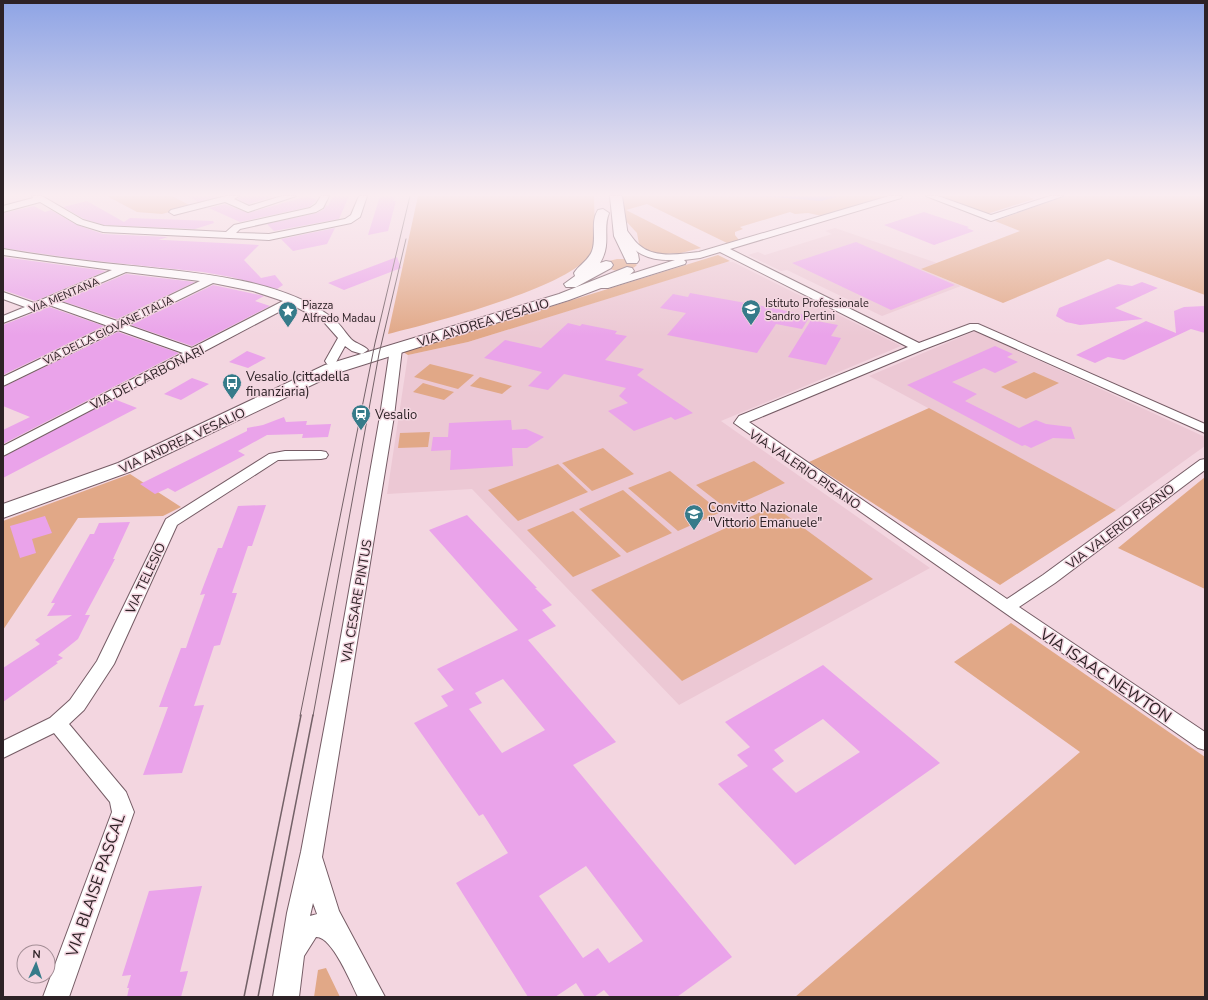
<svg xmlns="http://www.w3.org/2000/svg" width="1208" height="1000" font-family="'Nunito Sans',sans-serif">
<rect width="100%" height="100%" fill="#f3d6e0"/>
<!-- built -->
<path fill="#ecc8d4" d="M835 228 937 263 922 269 961 286 882 316 787 270 781 271 748 255 758 252 765 255 832 234 825 231Z
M726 262H733L901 346 721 421 930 568 679 705 472 489 387 494 408 355 468 342Z
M975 331 1205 437V446L1116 510 869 376Z"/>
<!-- green -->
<path fill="#e1a887" d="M107 196H172L191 206 162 214 137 212Z
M418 196H594C594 210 597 241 591 253 573 287 428 324 388 334Z
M623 196H885L822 216 808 213 795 214 790 212 740 227 743 229 735 232V235L739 240 727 243 647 204 626 210 701 248 681 253 662 254 645 250 639 244 637 233 624 219Z
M939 196H1026L1034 199 987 214Z
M1065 196H1205V295L1108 259 1003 303 921 269 1020 231 995 221Z
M718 255 730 261 468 342 408 355 403 352Z
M617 259C625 259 632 259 637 265 629 273 616 273 607 267L606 265 609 261Z
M430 364 474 375 458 389 414 377Z
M1034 372 1059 383 1026 399 1001 387Z
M480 377 512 386 502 394 470 386Z
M423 383 454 392 444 400 413 392Z
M929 408 1116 510 1000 585 809 462Z
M430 432 428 447 398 448 400 433Z
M603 448 634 474 592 491 562 463Z
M754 461 785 483 727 509 696 485Z
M558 464 588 492 518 521 488 490Z
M670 471 721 512 678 531 628 488Z
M130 474 181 507 163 516 78 518 3 630V521Z
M1205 477V589L1118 548Z
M623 490 672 533 627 553 579 509Z
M774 506 873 579 682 681 591 590Z
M573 511 621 556 573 577 527 530Z
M1011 623 1205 757V997H795L1080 752 954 662Z
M326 968 340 997H314L318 970Z"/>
<!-- water -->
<path fill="#a88ce1" d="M704 196H840L821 201 774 197Z"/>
<!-- building -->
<path fill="#eaa3ea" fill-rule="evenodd" d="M188 196H220L198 202Z
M240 196H272V197L249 204 237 199Z
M308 196 317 200 309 207 240 222 209 208 225 204 248 213Z
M333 196H349L339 219 274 231 267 224 317 213 324 209 326 205 328 206Z
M380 196H395L393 201H396L388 231 368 235Z
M87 201 124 222 130 218 213 221 214 223 195 229 104 225 84 219 63 207Z
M34 206 45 212 51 210 77 225 103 234 168 237 158 240H164L259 245 244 260 261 278 275 275 283 285 277 289 231 277 203 272 78 259 3 248V213Z
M924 212 969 227 967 228 974 231 934 245 884 225Z
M335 228 327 244 293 251 281 239Z
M856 242 955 285 891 310 792 263Z
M3 257 106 271 35 301 3 290Z
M397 257 401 268 344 290 328 283Z
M126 274 195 282 117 319 62 301Z
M1142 282 1158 288 1115 308 1143 319 1080 325 1066 322 1056 316 1059 308 1118 284 1132 286Z
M213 285 264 296 255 301 270 306 192 346 131 325Z
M690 293 773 308 810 316 802 329 776 324 757 353 667 335 686 313 660 308 673 294 688 297Z
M1205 306V333L1191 329 1124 360 1108 357 1095 363 1076 355 1146 321 1176 333 1174 311 1184 307Z
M49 307 104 326 3 375V325Z
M811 320 838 325 831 336 841 338 826 365 788 357Z
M568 323 580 326 582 324 617 331 615 334 627 336 605 360 644 369 637 375 693 413 675 420 671 417 634 431 608 411 628 403 619 396 626 388 564 374 548 390 528 386 542 372 484 358 505 340 541 348Z
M118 332 179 353 3 444V430L30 417 3 406V387Z
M995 346 1013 354 1007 357 1018 362 995 373 984 368 952 382 977 394 965 401 1019 428 1036 420 1046 424 1071 427 1075 439 1053 438 1031 448 1025 445 1022 446 907 385Z
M247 351 266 358 248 368 229 362Z
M192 378 209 384 181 400 164 394Z
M114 399 137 408 3 478V457Z
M284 417 286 422 307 421 306 425 331 424 328 437 302 438 303 434 267 435 238 451 245 455 175 492 168 488 155 494 140 484 247 431V428L263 425Z
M511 420 512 430 526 429 544 437 527 448H512L513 466 450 470 451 450 431 451 433 437H448L449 423Z
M266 505 252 546H248L232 593H237L220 645 214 646 194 706 204 705 182 773 143 775 168 707H159L181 648H186L189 639 205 594 200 595 218 548H222L238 506Z
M467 515 537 588H535L552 605 542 610 556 626 528 640 616 742 573 765 732 957 677 997H610L604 990 594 997H585L576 983 555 997H528L456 883 508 853 483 814 479 816 414 723 448 706 441 696 454 690 437 669 518 630 429 530ZM503 679 545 730 502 753 469 709 482 703 475 693ZM586 866 643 941 609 963 598 948 583 958 539 896Z
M45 516 52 533 32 539 36 553 20 558 10 526Z
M130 522 113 559H115L85 615H90L78 639 58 655 63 658 56 662 58 663 3 702V668L40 644 35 640 72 615 47 616 55 603H51L90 534H94L99 523Z
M823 665 940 763 795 865 718 784 748 766 737 755 750 747 725 722ZM823 719 860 752 796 793 772 769 784 761 774 750Z
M202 886 180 972 188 971 181 997H127L129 988H127L131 975 122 976 149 891Z"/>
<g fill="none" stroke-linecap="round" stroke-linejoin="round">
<defs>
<path id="street" d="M32 196H42L83 220 104 226 226 232 234 225 310 208 316 204 321 196H329L323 208 316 212 240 229 236 233 269 234 345 219 351 215 359 196H367L360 217 351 223 269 240 103 232 77 224 40 202 3 212V206L33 198Z
M226 196H239L234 199 249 206 282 196H296L248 212 225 202 174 215 169 212 171 210Z
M889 196H902L901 198 730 249 919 343 970 324H978L1205 424V433L974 330 922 350 749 422 1007 599 1043 575 1200 460 1205 459V470L1055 583 1019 607 1205 732V750L1198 748 734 423 739 416 908 347 720 252 700 258 684 260 686 262 685 264 608 288H600L599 286 600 284 675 260C646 261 634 253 616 230L618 228H624C630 233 633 240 639 245 655 259 680 254 699 252Z
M926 196H938L991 215 1050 196H1063L991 221Z
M3 249C43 256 83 261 123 265 188 272 276 277 330 316 339 322 344 331 351 339 356 344 364 345 368 350L362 354 352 351 345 346 335 364H327L325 361 338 338 323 321 292 305 201 353 199 356H194L3 456V446L183 353 118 330 3 386V377L108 326 49 305 3 323V316L25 307 3 299V292L34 303 112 270 3 255ZM126 272 200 281 117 321 58 301ZM213 283 253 291 283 301 192 348 127 325Z
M396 345 402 349 394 416 322 857 339 911 385 997H358C351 983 332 936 316 937L304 956 299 997H273L287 913 301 852 334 676 380 416 390 349ZM313 903 317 914 310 916Z
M285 451H321L326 452 328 455 326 458 321 459 278 460 177 525 114 664 84 710 69 724 126 792 134 812 69 997H43L112 812 110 802 54 733 3 758V741L50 718 70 700 97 661 166 519 269 454Z"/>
<path id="secondary" d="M610 196H622L628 236 638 254 639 260 637 263H627L614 236Z
M603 209 609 213C602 230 612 243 600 263L606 261 611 262 613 265 611 268 576 287H566L564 284 575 276 574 273C579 265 588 261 592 251 597 238 590 222 598 210Z
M627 267 632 268 634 271 625 279 569 300 337 373 132 471 3 518V504L118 463 325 365 559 294Z"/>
</defs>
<!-- street casing -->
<use href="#street" stroke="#755c65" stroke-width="2"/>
<!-- secondary casing -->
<use href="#secondary" stroke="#755c65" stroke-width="2"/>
<!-- street -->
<use href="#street" fill="#fff" fill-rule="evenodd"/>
<!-- secondary -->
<use href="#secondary" fill="#fff" fill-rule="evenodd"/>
<!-- tram-far1 -->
<path stroke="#736167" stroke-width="1" d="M300 716 375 343 410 196
M313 716 379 354 406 239"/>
<!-- tram -->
<path stroke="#736167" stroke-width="1.5" d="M244 997 301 715
M258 997 313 715"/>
</g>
<!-- sky -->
<linearGradient id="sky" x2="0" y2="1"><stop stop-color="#8ea4e5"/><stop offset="0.58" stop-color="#faedf1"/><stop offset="1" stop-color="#faedf1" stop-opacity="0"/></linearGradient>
<rect width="1208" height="336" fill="url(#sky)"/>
<!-- icons -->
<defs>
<symbol id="school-pin" viewBox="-11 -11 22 30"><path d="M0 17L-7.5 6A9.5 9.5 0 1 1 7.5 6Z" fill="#367b8a" stroke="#f3d6e0"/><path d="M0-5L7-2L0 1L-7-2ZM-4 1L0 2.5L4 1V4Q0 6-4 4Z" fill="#fff"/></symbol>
<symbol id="sight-pin" viewBox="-11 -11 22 30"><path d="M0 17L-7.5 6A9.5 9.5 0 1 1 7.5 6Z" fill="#367b8a" stroke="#f3d6e0"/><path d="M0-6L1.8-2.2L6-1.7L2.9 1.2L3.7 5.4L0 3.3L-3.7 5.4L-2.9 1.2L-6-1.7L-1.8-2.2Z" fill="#fff"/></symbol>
<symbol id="bus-pin" viewBox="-11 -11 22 30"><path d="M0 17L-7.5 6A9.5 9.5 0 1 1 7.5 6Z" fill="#367b8a" stroke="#f3d6e0"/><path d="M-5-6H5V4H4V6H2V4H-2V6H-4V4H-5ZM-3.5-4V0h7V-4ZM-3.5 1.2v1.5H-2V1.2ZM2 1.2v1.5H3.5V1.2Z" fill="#fff"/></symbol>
<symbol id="station-pin" viewBox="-11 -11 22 30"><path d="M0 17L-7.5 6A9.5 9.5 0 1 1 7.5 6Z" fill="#367b8a" stroke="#f3d6e0"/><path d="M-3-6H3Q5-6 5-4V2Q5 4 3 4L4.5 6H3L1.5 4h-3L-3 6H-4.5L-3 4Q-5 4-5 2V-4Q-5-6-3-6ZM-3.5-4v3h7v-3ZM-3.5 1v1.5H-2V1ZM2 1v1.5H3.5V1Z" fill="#fff"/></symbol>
</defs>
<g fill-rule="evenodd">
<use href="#school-pin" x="740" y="298" width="22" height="30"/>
<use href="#sight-pin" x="277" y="300" width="22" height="30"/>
<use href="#bus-pin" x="221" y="372" width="22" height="30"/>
<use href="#station-pin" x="350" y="403" width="22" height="30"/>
<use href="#school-pin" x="683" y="503" width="22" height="30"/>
</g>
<g text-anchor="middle" stroke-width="3" stroke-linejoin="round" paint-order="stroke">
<!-- far-street labels -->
<g font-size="11" fill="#2d2226" stroke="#f3d6e0">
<text transform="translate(64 295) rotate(-23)" y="4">VIA MENTANA</text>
<text transform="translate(108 330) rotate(-26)" y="4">VIA DELLA GIOVANE ITALIA</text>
</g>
<!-- far-poi labels -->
<g font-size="11" fill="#2d2226" stroke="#f3d6e0" text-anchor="start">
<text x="765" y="307">Istituto Professionale<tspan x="765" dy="13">Sandro Pertini</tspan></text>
<text x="302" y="309">Piazza<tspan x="302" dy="13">Alfredo Madau</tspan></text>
</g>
<!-- street labels -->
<g font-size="13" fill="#2d2226" stroke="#f3d6e0">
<text transform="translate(483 322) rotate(-17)" y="5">VIA ANDREA VESALIO</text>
<text transform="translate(147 377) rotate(-27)" y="5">VIA DEI CARBONARI</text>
<text transform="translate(182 440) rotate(-25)" y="5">VIA ANDREA VESALIO</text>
<text transform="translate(805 469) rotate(34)" y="5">VIA VALERIO PISANO</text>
<text transform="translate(1120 526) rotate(-37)" y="5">VIA VALERIO PISANO</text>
<text transform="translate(145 578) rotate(-65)" y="5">VIA TELESIO</text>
<text transform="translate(356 601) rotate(-80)" y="5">VIA CESARE PINTUS</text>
</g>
<!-- poi labels -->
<g font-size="13" fill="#2d2226" stroke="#f3d6e0" text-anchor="start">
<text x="246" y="381">Vesalio (cittadella<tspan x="246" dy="15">finanziaria)</tspan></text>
<text x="375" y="419">Vesalio</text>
<text x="708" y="512">Convitto Nazionale<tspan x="708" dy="15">"Vittorio Emanuele"</tspan></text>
</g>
<!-- near-street labels -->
<g font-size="16" fill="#2d2226" stroke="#f3d6e0">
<text transform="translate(1106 675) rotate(34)" y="6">VIA ISAAC NEWTON</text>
<text transform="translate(95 885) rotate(-71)" y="6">VIA BLAISE PASCAL</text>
</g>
</g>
<!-- border -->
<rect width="1208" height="1000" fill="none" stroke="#2d2226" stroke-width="8"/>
<!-- north arrow -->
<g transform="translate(36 964) rotate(3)"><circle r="19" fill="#f3d6e0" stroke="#a48e96"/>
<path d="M0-3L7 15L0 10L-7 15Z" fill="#367b8a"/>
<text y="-6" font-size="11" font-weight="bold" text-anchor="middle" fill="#2d2226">N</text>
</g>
</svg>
